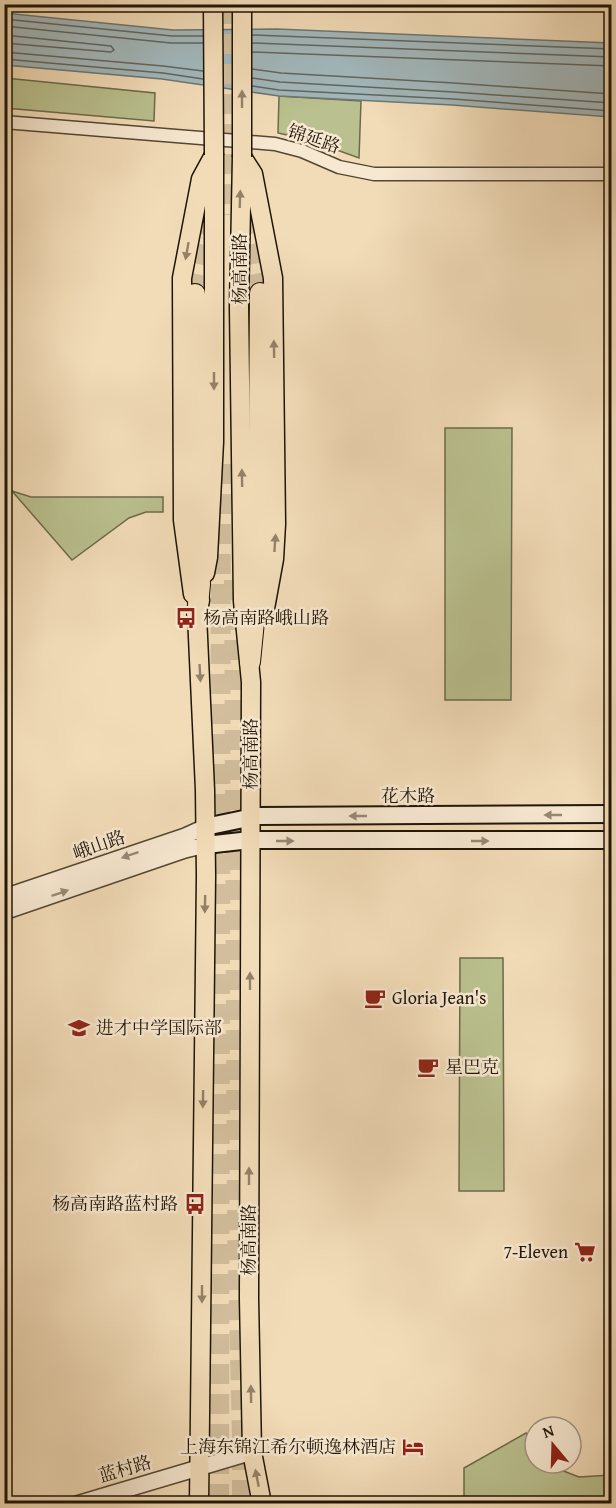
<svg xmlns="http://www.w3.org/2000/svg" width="616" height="1508" font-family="'Gentium Book Plus','Noto Serif SC',serif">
<rect width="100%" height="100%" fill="#f2dcb8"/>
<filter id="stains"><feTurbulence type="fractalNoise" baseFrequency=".00333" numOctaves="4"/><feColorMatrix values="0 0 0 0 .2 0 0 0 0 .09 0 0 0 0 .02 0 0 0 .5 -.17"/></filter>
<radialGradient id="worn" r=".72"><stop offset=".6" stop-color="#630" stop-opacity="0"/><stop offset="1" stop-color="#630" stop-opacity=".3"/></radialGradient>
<!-- green -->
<path fill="#bac08f" stroke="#6c6a4a" stroke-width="1.5" d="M5 78 155 93 154 121 5 108Z
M279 96 361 101 359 158 309 140 278 133Z
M445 428H512L511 700H445Z
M12 491 31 497H163V512H146L129 518 72 560Z
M460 958H503L504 1191H459Z
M526 1433 535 1448V1463H551L561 1470 579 1477 611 1475V1503H464V1468Z"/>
<!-- water -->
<path fill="#a2b8bc" stroke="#6e7773" stroke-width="1.5" d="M4 13 173 30 277 29 611 43V117L452 105 279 96 162 79 5 65Z"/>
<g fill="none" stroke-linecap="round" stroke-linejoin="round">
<!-- shore -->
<path stroke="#606661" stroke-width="1.5" d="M4 19 172 36H203
M4 26 171 43H203
M4 35 111 46 114 50 111 52 4 43
M252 35 612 49
M252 43 612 57
M4 52 163 66 203 71
M252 52 612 66
M4 59 163 73 203 79
M252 69 281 73 454 83 612 94
M252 78 280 82 453 92 612 103
M252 86 279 90 453 99 612 111"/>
<!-- trunk-tunnel -->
<path stroke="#d2be9d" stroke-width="20" stroke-dasharray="20 10" stroke-linecap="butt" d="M228 4 233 215
M244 215 260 293
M195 294 210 221
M234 580 237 1229 242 1437V1504
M219 1504 221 457"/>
<defs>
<path id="minor" d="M4 122 275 144 302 151 339 167 374 174H612"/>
<path id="tertiary" d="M4 897 185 836 205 827
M4 912 185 850 206 845
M77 1504 252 1452"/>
<path id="secondary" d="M205 827 258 816 612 814
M206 845 250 840H612"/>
<path id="primary" d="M242 157 239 307 243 601 251 682 249 1298 252 1452 262 1504
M242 157 253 174 273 278 276 524 274 559 264 614
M205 573 208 557 214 442V155
M193 594 183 520 182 278 201 179 213 157
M199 1504 206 876 205 790 197 615 200 600"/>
<path id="trunk" d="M195 294 197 519 200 584 197 615
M250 662 258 581 260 293"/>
</defs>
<!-- minor casing -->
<use href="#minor" stroke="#544732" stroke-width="15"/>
<!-- tertiary casing -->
<use href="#tertiary" stroke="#544732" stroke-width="18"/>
<!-- secondary casing -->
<use href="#secondary" stroke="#1f1506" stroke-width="20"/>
<!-- primary casing -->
<use href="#primary" stroke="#1f1506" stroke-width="21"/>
<!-- trunk casing -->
<use href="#trunk" stroke="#1f1506" stroke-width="22"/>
<!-- minor -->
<use href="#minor" stroke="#f7e8d1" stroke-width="12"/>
<!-- tertiary -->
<use href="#tertiary" stroke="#f7e8d1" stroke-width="15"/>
<!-- secondary -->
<use href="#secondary" stroke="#f7e8d1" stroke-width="16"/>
<!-- primary -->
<use href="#primary" stroke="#f2dcb8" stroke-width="18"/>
<!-- trunk -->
<use href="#trunk" stroke="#f2dcb8" stroke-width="20"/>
<defs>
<path id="primary-bridge" d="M213 4 214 155
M242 157V4"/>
</defs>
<!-- primary-bridge casing -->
<use href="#primary-bridge" stroke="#1f1506" stroke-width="21" stroke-linecap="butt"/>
<!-- primary-bridge -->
<use href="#primary-bridge" stroke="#f2dcb8" stroke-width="18"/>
</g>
<!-- one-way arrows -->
<defs><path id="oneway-solid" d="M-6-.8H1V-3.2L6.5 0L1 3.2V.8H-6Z" transform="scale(1.5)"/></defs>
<g fill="#938268">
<use href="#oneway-solid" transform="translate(242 99) rotate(-90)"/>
<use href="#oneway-solid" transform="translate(240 199) rotate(-88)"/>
<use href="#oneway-solid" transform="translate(187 251) rotate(100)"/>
<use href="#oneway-solid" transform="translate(274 349) rotate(-91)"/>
<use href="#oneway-solid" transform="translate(214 381) rotate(90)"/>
<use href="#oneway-solid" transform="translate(242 478) rotate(-91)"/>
<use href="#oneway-solid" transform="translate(275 543) rotate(-86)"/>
<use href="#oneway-solid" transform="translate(200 673) rotate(87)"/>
<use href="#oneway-solid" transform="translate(205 904) rotate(91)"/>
<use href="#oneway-solid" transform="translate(250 981) rotate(-90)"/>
<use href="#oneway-solid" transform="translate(203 1099) rotate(91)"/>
<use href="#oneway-solid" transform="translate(249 1176) rotate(-90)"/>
<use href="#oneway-solid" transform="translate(202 1294) rotate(90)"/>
<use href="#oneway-solid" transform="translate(251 1394) rotate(-91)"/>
<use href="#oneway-solid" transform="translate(257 1478) rotate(-101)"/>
</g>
<g fill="#968976">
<use href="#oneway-solid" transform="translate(553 815) rotate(180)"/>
<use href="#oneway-solid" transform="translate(358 816) rotate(180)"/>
<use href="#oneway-solid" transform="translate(285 841)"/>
<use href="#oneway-solid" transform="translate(480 841)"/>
<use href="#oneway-solid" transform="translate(130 855) rotate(161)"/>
<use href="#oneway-solid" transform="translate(60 893) rotate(-19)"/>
</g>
<!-- icons -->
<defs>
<symbol id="bus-bare" viewBox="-9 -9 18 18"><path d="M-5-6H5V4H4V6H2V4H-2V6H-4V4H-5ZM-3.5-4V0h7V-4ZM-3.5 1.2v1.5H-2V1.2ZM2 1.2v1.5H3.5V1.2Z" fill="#8f2418" stroke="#f7e8d1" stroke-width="2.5" paint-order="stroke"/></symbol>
<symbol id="cafe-bare" viewBox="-9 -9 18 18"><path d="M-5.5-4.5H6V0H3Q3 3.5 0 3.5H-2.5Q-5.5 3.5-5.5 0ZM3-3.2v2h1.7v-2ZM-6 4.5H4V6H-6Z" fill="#8f2418" stroke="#f7e8d1" stroke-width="2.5" paint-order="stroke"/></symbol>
<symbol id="school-bare" viewBox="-9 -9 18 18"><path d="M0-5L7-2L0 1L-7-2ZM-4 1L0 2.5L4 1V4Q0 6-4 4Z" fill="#8f2418" stroke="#f7e8d1" stroke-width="2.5" paint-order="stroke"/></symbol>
<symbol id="supermarket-bare" viewBox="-9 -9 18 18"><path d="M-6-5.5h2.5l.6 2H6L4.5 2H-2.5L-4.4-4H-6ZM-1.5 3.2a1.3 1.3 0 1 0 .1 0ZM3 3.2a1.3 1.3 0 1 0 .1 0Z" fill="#8f2418" stroke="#f7e8d1" stroke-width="2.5" paint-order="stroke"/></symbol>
<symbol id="hotel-bare" viewBox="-9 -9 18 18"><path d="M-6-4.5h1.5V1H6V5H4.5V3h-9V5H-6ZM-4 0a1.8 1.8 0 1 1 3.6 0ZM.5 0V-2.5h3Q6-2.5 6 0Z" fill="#8f2418" stroke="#f7e8d1" stroke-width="2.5" paint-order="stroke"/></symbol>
</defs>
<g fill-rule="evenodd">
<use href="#bus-bare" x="171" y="603" width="30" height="30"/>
<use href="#cafe-bare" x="360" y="983" width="30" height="30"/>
<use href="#school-bare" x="64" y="1013" width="30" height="30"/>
<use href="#cafe-bare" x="413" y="1052" width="30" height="30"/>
<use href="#bus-bare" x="180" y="1189" width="30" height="30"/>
<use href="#supermarket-bare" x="570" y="1237" width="30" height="30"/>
<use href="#hotel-bare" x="398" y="1432" width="30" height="30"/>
</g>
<g text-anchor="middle" stroke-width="5" stroke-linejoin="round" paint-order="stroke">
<!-- street labels -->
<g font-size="18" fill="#1f1506" stroke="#f7e8d1">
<text transform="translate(314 139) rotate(19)" y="6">锦延路</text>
<text transform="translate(240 269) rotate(-90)" y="6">杨高南路</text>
<text transform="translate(251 754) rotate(-90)" y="6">杨高南路</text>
<text x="408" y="802">花木路</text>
<text transform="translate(99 845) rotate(-19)" y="6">峨山路</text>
<text transform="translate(249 1240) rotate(-90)" y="6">杨高南路</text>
<text transform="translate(125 1469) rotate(-16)" y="6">蓝村路</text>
</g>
<!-- poi labels -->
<g font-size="18" fill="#1f1506" stroke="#f7e8d1" text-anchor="start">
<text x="203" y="624">杨高南路峨山路</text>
<text x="392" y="1004">Gloria Jean's</text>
<text x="96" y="1034">进才中学国际部</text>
<text x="445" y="1073">星巴克</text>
<text x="178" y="1210" text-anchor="end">杨高南路蓝村路</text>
<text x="568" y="1258" text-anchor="end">7-Eleven</text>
<text x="396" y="1453" text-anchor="end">上海东锦江希尔顿逸林酒店</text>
</g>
</g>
<!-- margin -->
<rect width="616" height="1508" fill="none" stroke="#f2dcb8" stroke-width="24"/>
<rect x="6" y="6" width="604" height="1496" fill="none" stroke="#1f1506" stroke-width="3"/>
<rect x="12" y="12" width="592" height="1484" fill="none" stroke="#1f1506" stroke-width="1.5"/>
<!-- north arrow -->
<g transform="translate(553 1445) rotate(341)"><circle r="28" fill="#f7e8d1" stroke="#a19480" stroke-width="1.5"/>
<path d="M0-4.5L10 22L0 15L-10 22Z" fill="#8f2418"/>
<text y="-9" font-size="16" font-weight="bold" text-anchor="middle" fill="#1f1506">N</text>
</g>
<rect width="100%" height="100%" filter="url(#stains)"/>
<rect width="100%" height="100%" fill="url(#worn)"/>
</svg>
